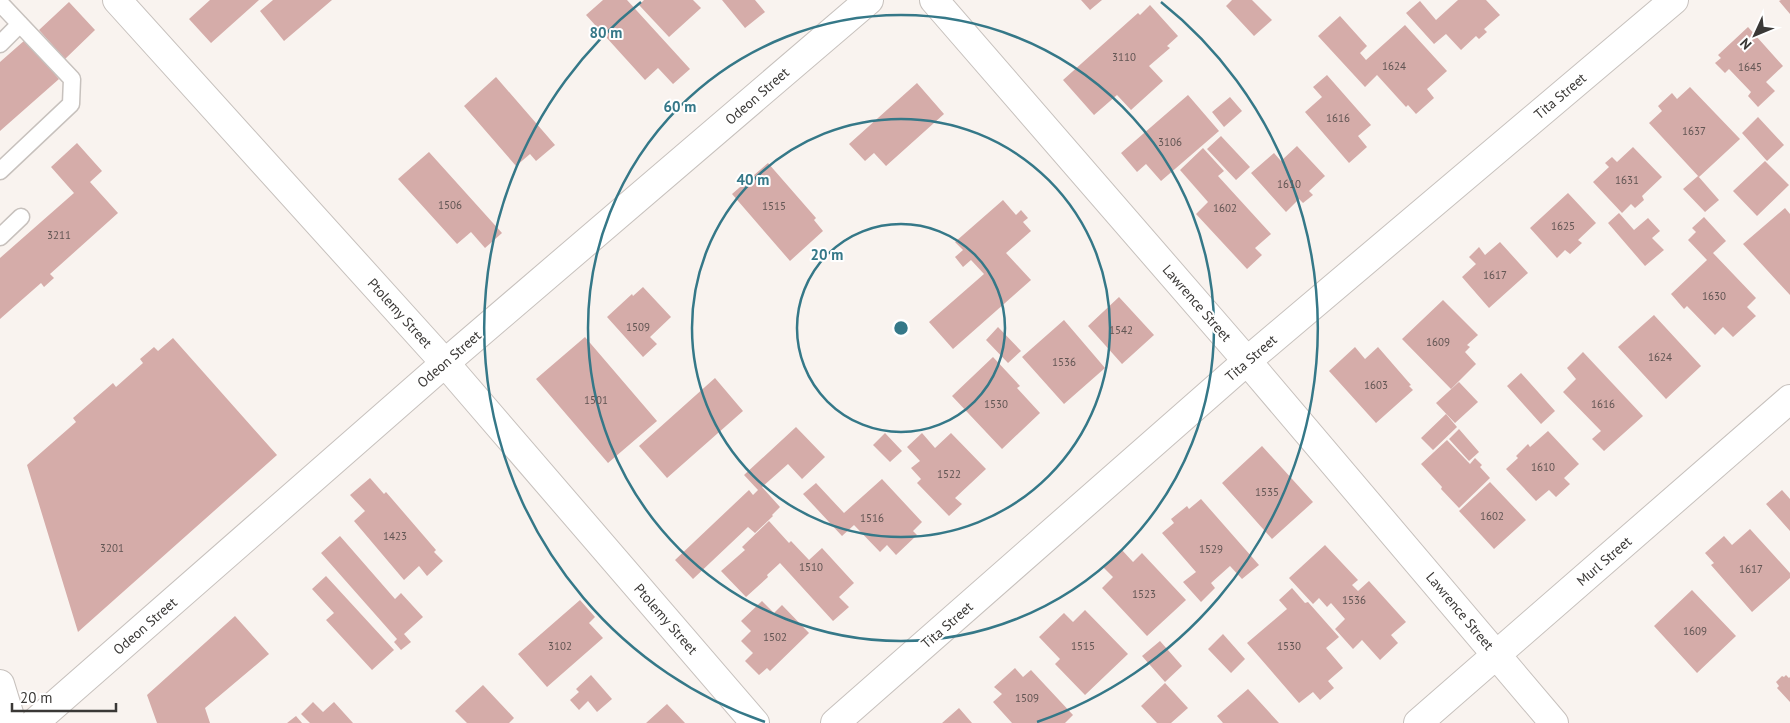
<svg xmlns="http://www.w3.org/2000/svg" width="1790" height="723" font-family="'PT Sans',sans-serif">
<rect width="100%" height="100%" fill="#f9f3ef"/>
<!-- building -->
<path fill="#d5aca9" d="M210 0H259L211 43 189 19Z
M273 0H332L284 41 260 11Z
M603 0H627L690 69 673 84 658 68 645 80 586 15Z
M644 0H693L701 8 669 37 639 5Z
M722 0H755L765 12 745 28Z
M1081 0H1102L1090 10Z
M1232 0H1252L1272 20 1254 36 1226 6Z
M1458 0H1486L1500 15 1484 29 1487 32 1479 39 1476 36 1461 50 1446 34 1434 44 1406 13 1420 1 1436 20Z
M1781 0H1790V14L1779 1Z
M69 2 95 30 65 59 39 30Z
M1150 5 1178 36 1167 46 1170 48 1149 66 1163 81 1131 110 1117 95 1094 115 1063 80 1138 13 1140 15Z
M1340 16 1367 46 1360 53 1366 60 1405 25 1447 71 1427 89 1434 98 1416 114 1408 105 1406 107 1377 75 1365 87 1318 36Z
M1748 27 1783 66 1766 82 1775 91 1758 107 1748 96 1751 92 1729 69 1725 73 1715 63 1721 58 1718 55Z
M25 40 59 79 0 131V62Z
M1327 75 1371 125 1358 136 1367 147 1349 163 1305 112 1322 97 1313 87Z
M496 77 555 145 536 161 530 154 516 166 464 106Z
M917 83 944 114 886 166 874 153 865 161 849 144Z
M1690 87 1740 139 1699 177 1649 123 1662 111 1658 106 1672 93 1677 99Z
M1188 95 1219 131 1161 181 1146 164 1137 172 1121 153Z
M1230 97 1242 111 1224 127 1212 112Z
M1758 117 1784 145 1767 161 1742 133Z
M1221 136 1250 167 1236 180 1207 149Z
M77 143 102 171 90 182 118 213 50 274 54 278 44 287 41 283 0 319V258L74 193 51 167Z
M1297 146 1325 176 1309 191 1313 195 1303 203 1299 199 1286 212 1251 173 1274 153 1281 161Z
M1633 147 1662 177 1642 196 1644 200 1635 208 1631 204 1622 213 1593 182 1609 167 1605 163 1612 157 1617 162Z
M1203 148 1224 171 1218 176 1271 234 1255 248 1262 255 1247 269 1196 214 1208 202 1180 170Z
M429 152 502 233 485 248 471 232 457 244 398 179Z
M1765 161 1789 185 1757 216 1733 191Z
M768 163 816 218 814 220 823 231 790 261 732 194Z
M1698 176 1719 200 1705 212 1683 189Z
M1568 193 1596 223 1578 240 1582 243 1570 254 1565 250 1557 258 1530 228Z
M1003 200 1016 215 1021 210 1028 218 1023 222 1031 231 1006 253 1031 280 953 349 929 322 984 274 971 260 963 267 955 257 963 250 955 242Z
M1785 208 1790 214V295L1743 244Z
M1619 213 1634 230 1648 218 1660 231 1652 238 1664 250 1645 266 1608 223Z
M1704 217 1726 241 1713 253 1756 298 1747 307 1756 316 1733 337 1723 327 1715 335 1687 306 1684 309 1671 294 1707 260 1688 240 1696 232 1692 228Z
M1500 242 1528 273 1489 308 1462 277 1476 264 1469 257 1479 247 1485 255Z
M643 287 671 317 650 337 657 344 643 357 607 317 632 294 633 296Z
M1119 297 1154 335 1122 364 1088 326Z
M1443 300 1478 335 1467 345 1470 347 1465 352 1476 364 1451 389 1402 339Z
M1654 315 1701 366 1666 399 1618 347Z
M1064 320 1105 368 1064 404 1022 357Z
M998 327 1021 351 1008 363 986 340Z
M585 337 657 421 608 463 536 379Z
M173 338 277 455 78 632 27 465 76 422 73 418 113 383 116 387 143 363 140 359 154 347 158 351Z
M1355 347 1365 359 1378 347 1411 385 1409 386 1413 390 1376 423 1329 371Z
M1583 352 1643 416 1604 451 1592 439 1601 431 1563 392 1576 379 1567 368Z
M993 357 1020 386 1017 388 1040 413 1002 449 952 396Z
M1521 373 1555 411 1541 424 1507 386Z
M715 378 743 411 667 478 639 446Z
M1459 382 1478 402 1455 423 1436 403Z
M1446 414 1457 427 1433 450 1421 438Z
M796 427 825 457 802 479 788 464 762 487 780 507 772 515 773 516 755 533 748 527 693 579 675 560 749 490 753 495 758 490 744 475Z
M1459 429 1479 452 1469 461 1449 439Z
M1548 431 1579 464 1564 478 1570 484 1556 497 1549 490 1536 501 1506 469 1518 458 1516 456 1528 444 1530 447Z
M885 433 902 451 890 462 873 445Z
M922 433 935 448 951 433 986 469 955 498 962 504 949 516 917 483 921 479 911 468 920 461 907 447Z
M1447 440 1470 464 1475 458 1482 465 1480 467 1490 478 1459 508 1441 489 1442 487 1421 464Z
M1262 446 1313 502 1272 539 1222 483Z
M370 478 384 494 386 492 436 550 434 552 443 561 427 576 419 566 404 580 354 521 365 511 350 495Z
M882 479 922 522 913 531 917 535 896 555 887 545 880 552 854 525 842 536 803 494 816 483 844 513Z
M1490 482 1526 520 1494 549 1459 511Z
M1782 490 1790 499V531L1766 504Z
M1201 499 1259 565 1242 579 1230 566 1211 583 1215 588 1201 602 1183 582 1196 572 1162 533 1174 523 1171 519 1187 506 1189 509Z
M769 521 789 543 791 541 809 560 822 548 854 583 839 597 849 607 833 621 780 563 767 575 768 577 746 597 721 571 745 550 742 547Z
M1750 529 1790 573V578L1752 612 1711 565 1714 563 1705 553 1724 536 1732 545Z
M340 536 395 599 401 593 423 617 404 634 411 642 401 650 394 642 397 639 321 553Z
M1325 545 1358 580 1352 585 1358 591 1369 581 1406 622 1391 635 1398 643 1380 660 1362 640 1353 649 1335 629 1345 619 1331 603 1327 607 1319 598 1313 604 1289 578Z
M1122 550 1133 562 1142 553 1186 600 1147 636 1102 588 1113 577 1103 567Z
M326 576 394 650 372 670 326 620 334 613 312 589Z
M1292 588 1305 603 1308 602 1339 637 1326 648 1343 668 1328 681 1334 688 1320 700 1313 692 1299 703 1247 643 1287 609 1279 600Z
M1692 590 1736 636 1697 673 1654 626Z
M580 600 595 617 589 623 603 638 547 687 518 654Z
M762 601 774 613 782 605 809 633 770 671 767 668 759 675 745 661 753 653 741 641 751 631 741 621Z
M1085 610 1128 654 1085 695 1055 664 1060 659 1039 637 1064 613 1073 622Z
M235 616 269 654 205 708 210 723H157L147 695Z
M1223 634 1245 659 1231 673 1208 649Z
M1160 641 1182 666 1165 682 1142 656Z
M1015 668 1023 677 1031 670 1073 715 1065 723H1012L993 702 1002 694 994 687Z
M591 675 612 699 597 712 588 701 579 710 570 700 579 692 576 689Z
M1786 675 1789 678 1790 677V702L1777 688 1779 686 1776 682 1782 676 1784 677Z
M1165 683 1188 708 1171 723H1157L1141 706Z
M483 685 514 718 509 723H467L455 711Z
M1248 689 1279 723H1223L1217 716Z
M313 702 323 712 334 702 353 723H310L301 714Z
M667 704 685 723H646Z
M959 708 972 723H942Z
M296 716 302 723H287Z"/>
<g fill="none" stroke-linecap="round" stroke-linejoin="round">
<defs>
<path id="lane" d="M0 3 72 79 71 104 0 171
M0 44 20 24
M0 237 21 217"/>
<path id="street" d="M117 0 445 363 755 723
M934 0 1247 361 1554 723
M34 723 445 363 869 0
M835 723 1247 361 1674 0
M1418 723 1790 399"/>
<path id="secondary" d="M0 684 12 723"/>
</defs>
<!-- lane casing -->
<use href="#lane" stroke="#c7c1bd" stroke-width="19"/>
<!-- street casing -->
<use href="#street" stroke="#c7c1bd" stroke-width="30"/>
<!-- secondary casing -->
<use href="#secondary" stroke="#c7c1bd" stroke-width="30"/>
<!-- lane -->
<use href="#lane" stroke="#fff" stroke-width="16"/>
<!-- street -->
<use href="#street" stroke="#fff" stroke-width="28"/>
<!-- secondary -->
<use href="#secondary" stroke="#fff" stroke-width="28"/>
</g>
<!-- distance rings -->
<g fill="none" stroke="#357888" stroke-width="2.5">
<circle cx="901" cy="328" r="104"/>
<circle cx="901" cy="328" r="209"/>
<circle cx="901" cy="328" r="313"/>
<path d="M765 722A417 417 0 0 1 641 2M1161 2A417 417 0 0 1 1037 722"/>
</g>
<g text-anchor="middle" stroke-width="4" stroke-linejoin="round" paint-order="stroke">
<!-- number labels -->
<g font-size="11" fill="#615553">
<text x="1124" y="61">3110</text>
<text x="1394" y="70">1624</text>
<text x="1750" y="71">1645</text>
<text x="1338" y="122">1616</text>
<text x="1694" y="135">1637</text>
<text x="1170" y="146">3106</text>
<text x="1627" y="184">1631</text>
<text x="1289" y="188">1610</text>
<text x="450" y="209">1506</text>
<text x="774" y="210">1515</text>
<text x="1225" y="212">1602</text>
<text x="1563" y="230">1625</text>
<text x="59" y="239">3211</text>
<text x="1495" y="279">1617</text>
<text x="1714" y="300">1630</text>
<text x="638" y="331">1509</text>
<text x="1121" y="334">1542</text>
<text x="1438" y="346">1609</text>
<text x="1660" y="361">1624</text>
<text x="1064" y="366">1536</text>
<text x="1376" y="389">1603</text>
<text x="596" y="404">1501</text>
<text x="996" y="408">1530</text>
<text x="1603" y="408">1616</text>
<text x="1543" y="471">1610</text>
<text x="949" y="478">1522</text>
<text x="1267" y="496">1535</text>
<text x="1492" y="520">1602</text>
<text x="872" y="522">1516</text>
<text x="395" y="540">1423</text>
<text x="112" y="552">3201</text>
<text x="1211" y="553">1529</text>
<text x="811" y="571">1510</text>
<text x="1751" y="573">1617</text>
<text x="1144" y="598">1523</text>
<text x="1354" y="604">1536</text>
<text x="1695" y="635">1609</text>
<text x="775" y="641">1502</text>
<text x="560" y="650">3102</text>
<text x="1083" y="650">1515</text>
<text x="1289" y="650">1530</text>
<text x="1027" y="702">1509</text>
</g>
<!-- street labels -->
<g font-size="14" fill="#3a3836" stroke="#fff">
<text transform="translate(757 96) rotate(-41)" y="5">Odeon Street</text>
<text transform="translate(1560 96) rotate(-40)" y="5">Tita Street</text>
<text transform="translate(1197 303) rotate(49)" y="5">Lawrence Street</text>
<text transform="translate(400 313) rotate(48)" y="5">Ptolemy Street</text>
<text transform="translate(1251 358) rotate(-41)" y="5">Tita Street</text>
<text transform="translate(449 359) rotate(-41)" y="5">Odeon Street</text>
<text transform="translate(1604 561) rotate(-41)" y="5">Murl Street</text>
<text transform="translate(1460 611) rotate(50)" y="5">Lawrence Street</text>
<text transform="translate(666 619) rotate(49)" y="5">Ptolemy Street</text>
<text transform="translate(947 625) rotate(-41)" y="5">Tita Street</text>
<text transform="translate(145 626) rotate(-41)" y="5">Odeon Street</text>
</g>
</g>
<circle cx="901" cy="328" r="8" fill="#357888" stroke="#fff" stroke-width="2.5"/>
<g font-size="15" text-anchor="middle" font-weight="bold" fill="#357888" stroke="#fff" stroke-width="4" stroke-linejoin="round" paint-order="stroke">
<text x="606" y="38">80 m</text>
<text x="680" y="112">60 m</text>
<text x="753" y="185">40 m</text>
<text x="827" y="260">20 m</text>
</g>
<!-- north arrow -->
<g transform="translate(1755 35) rotate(226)" stroke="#ffffff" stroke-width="4" paint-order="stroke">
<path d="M0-4L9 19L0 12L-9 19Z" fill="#3a3836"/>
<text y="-8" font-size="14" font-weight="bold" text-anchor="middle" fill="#3a3836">N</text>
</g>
<!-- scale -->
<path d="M12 703v8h104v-8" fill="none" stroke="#3a3836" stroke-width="2.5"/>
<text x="20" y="703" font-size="15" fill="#3a3836" stroke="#ffffff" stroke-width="4" paint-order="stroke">20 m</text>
</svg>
